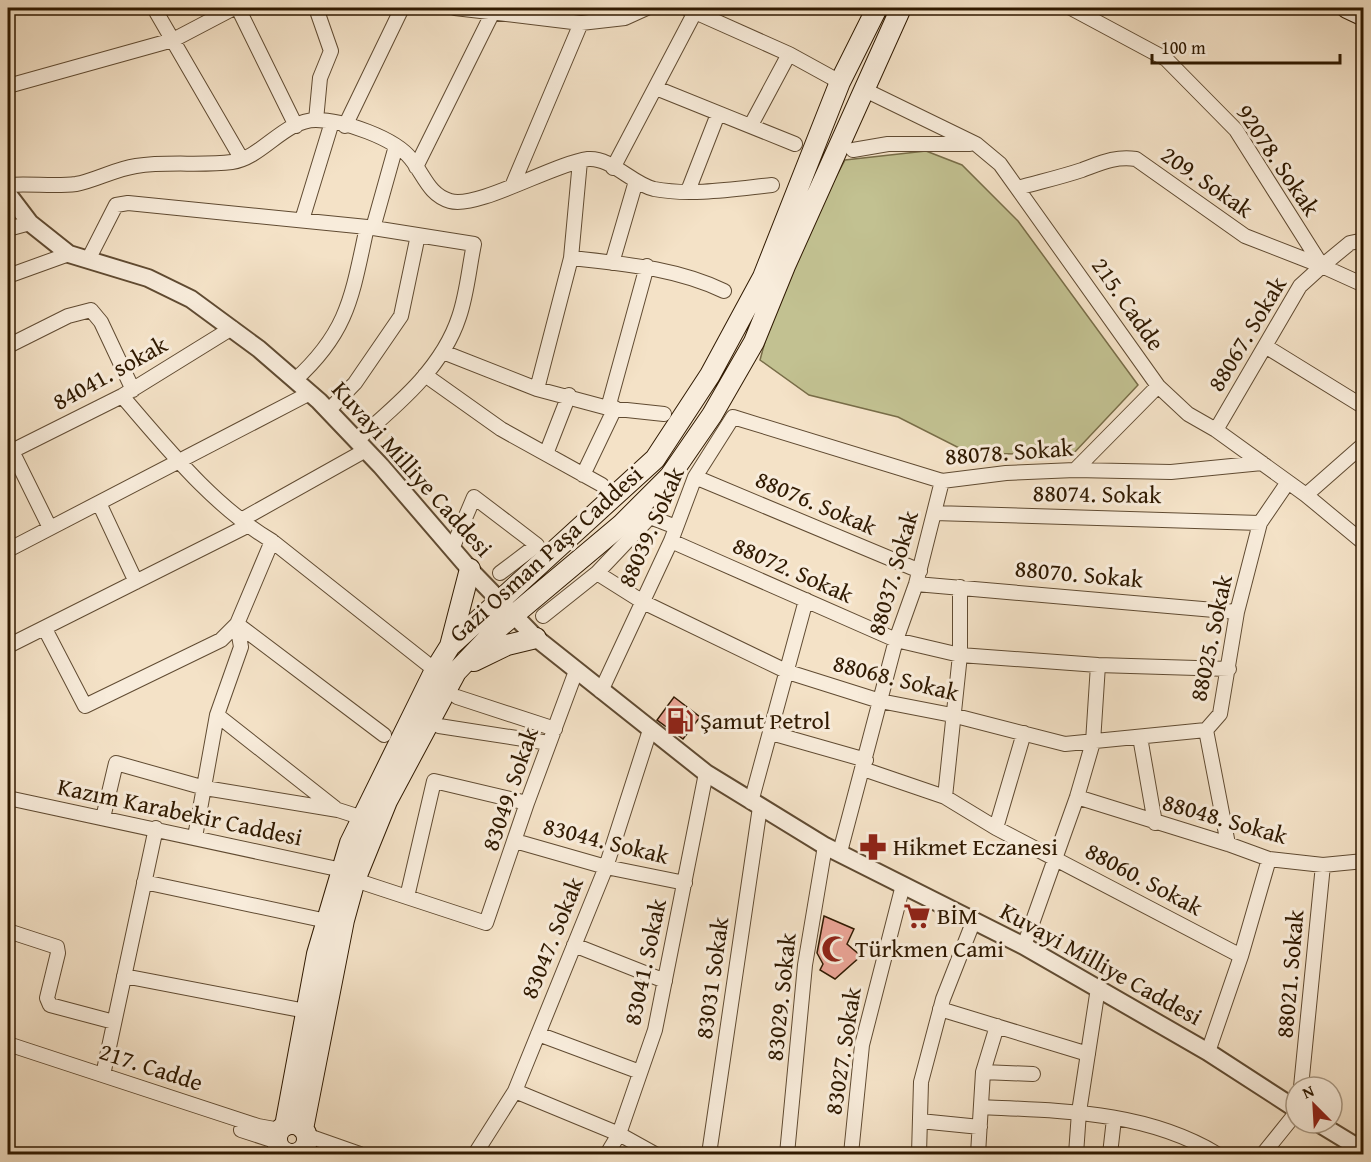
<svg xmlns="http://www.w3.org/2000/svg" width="1371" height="1162" font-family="'Gentium Book Plus',serif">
<rect width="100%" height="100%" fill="#f4e2c7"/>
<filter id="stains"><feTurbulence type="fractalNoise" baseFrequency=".00333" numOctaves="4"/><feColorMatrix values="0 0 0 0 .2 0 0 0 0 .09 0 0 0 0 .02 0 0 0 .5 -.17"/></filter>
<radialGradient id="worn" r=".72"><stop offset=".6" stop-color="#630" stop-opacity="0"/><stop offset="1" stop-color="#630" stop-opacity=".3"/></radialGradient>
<!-- green -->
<path fill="#c2c191" stroke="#786d48" stroke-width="1.5" d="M926 151 962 165 1018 221 1138 385 1072 455 969 453 898 417 809 395 760 360 775 305 822 203 845 160Z"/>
<!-- building -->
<path fill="#eba597" stroke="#2f1900" stroke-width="1.5" d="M674 697 700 717 683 739 657 720Z
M824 916 854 929 847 944 861 956 835 979 820 970 823 964 817 953Z"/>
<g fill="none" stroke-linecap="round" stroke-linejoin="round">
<defs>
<path id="minor" d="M154 8 241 158
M238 8 296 126
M316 8 331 51 320 78 316 120
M455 8 581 23 625 18 647 8
M686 8 789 54 840 82
M1071 8 1166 59 1236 130 1322 266
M8 86 173 40 234 8
M656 88 795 144
M865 90 976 144 1000 164 1158 386 1188 414 1216 430 1306 495 1364 543
M751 125 789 54
M345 126 402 8
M853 150 888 144H970
M416 167 493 12
M613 168 695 12
M513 184 581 23
M8 185C30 183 54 187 76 184 94 181 115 169 136 166 168 161 201 166 232 162 262 158 284 120 316 120 343 120 395 138 411 159 424 175 429 195 450 201 478 209 553 164 588 159 611 157 632 184 654 189 691 196 734 189 772 185
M1018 188C1039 182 1061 177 1082 170 1101 163 1115 156 1136 159L1245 236 1322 266 1350 243 1364 240
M688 191 718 114
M302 220 332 122
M373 228 396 146
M8 229 30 223
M571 258C624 264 676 268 724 291
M88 260 116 205 128 203 367 227 474 244C469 268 467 294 459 317 442 369 397 405 357 440
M612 263 636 181
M1322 266 1364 285
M8 276 69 254
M8 346 68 316 91 310 101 322 133 390
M1265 346 1364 407
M443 352 537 389 608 408 664 414
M425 375 501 429 602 485
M295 380C349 331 352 295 367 227
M537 389 571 258 580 161
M122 396C167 448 213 506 272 541L435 670
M608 408 647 266
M328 411 355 383 401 316 418 235
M1216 430 1300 286 1322 266
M12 451 50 528
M8 453 122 396 232 328
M546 454 569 395
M1075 470 1158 386
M583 475 615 408
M695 477 920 571
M1306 495 1364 444
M99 503 136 582
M934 513 1260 523
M241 520 366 450
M671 541 896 640 960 655 1098 665 1229 669
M452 549 474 497 537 545 500 573
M8 550 310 393
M597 573 643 602 788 672 880 701 952 715 1065 744 1206 730
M916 584 1237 612
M543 616 597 573 650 517 676 527
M237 624 384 735
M45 629 85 706 221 640 237 624 272 541
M8 646 247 526
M601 691 671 541 695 477 733 417 942 481 1006 473 1075 470 1171 472 1262 463
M457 697 555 729
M217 715 335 808
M439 726 549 743
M771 733 866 760
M1140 737 1155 823
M863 769 945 797 996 828 1241 956
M945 797 960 655V587
M1077 797 1228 844 1269 859 1323 865 1364 861
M8 798 342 870
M751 802 806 600
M103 818 116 763 205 788 338 810 363 818
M996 828 1024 733
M195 837 217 715 241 647 237 624
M515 841 606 867 685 883
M1228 844 1206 730 1220 714 1237 612 1260 523 1288 482
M840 852 896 640 916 584 942 481
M355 880 486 923 527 803 576 671
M144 882 327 921
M407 897 434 781 527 803
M8 931 57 947 58 953 47 998 50 1005 114 1022
M574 945 665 981
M1024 946 1077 797 1093 742 1098 665
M124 976 306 1011
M940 1009 1088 1054
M538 1034 640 1072
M8 1044 258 1126 280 1130
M1208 1052 1241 956 1269 859
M983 1072 997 1026
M103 1075 156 828
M1301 1087 1323 865
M515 1091 619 1134 655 1154
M981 1107C1063 1111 1145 1111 1217 1154
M920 1121 980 1127
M241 1130 278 1142
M306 1135 360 1154
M301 1151 311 1154
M475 1154 515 1091 606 867 650 730
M607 1154 619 1134 655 1030 706 773
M709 1154 760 807
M787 1154 805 965 825 846
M851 1154 862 1045 903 885
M919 1154 921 1082 943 999 974 920
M978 1154 983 1072 1033 1074
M1076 1154 1079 1112 1098 988
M1110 1154 1114 1119
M1263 1154 1296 1113"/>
<path id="tertiary" d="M8 194 30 223 69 254 148 278 191 299 259 349 319 401 381 466 473 573 536 638 706 773 825 846 1024 946 1208 1052 1296 1109
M1318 1123 1364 1151"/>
<path id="secondary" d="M1347 8 1364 16
M450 646 470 569
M474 661 507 645 536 638
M277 1139a15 15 0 1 1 30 0a15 15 0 1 1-30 0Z
M285 1126 317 954 350 843 435 670 450 646 655 459 710 375 763 277 840 82 877 8
M303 1129 344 920 355 880 387 801 456 672 496 630 621 525 670 476 712 415 754 342 785 266 901 8"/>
</defs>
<!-- minor casing -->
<use href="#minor" stroke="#604b32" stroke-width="16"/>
<!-- tertiary casing -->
<use href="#tertiary" stroke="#604b32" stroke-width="20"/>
<!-- secondary casing -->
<use href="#secondary" stroke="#2f1900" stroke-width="22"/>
<!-- minor -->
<use href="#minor" stroke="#f8ecdb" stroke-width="14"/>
<!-- tertiary -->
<use href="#tertiary" stroke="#f8ecdb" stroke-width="16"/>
<!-- secondary -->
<use href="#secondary" stroke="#f8ecdb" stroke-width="20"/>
</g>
<!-- icons -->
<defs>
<symbol id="fuel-bare" viewBox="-9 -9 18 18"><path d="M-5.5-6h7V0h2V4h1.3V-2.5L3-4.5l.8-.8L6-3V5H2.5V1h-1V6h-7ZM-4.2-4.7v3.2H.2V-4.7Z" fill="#8f2418" stroke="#f8ecdb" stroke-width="2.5" paint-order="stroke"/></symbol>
<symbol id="pharmacy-bare" viewBox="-9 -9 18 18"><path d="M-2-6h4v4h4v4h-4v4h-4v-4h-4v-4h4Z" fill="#8f2418" stroke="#f8ecdb" stroke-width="2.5" paint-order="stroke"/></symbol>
<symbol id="supermarket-bare" viewBox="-9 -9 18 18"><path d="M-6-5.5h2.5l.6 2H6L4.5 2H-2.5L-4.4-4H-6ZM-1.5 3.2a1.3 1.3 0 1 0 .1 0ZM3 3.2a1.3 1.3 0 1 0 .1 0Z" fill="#8f2418" stroke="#f8ecdb" stroke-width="2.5" paint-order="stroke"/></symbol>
<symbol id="mosque-bare" viewBox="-9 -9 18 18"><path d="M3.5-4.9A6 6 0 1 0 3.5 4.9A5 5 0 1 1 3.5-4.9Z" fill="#8f2418" stroke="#f8ecdb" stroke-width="2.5" paint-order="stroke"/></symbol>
</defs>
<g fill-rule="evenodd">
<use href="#fuel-bare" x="661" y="702" width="38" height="38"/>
<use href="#pharmacy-bare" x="854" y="828" width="38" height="38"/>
<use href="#supermarket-bare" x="898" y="897" width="38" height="38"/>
<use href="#mosque-bare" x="816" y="930" width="38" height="38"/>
</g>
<g text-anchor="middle" stroke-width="6" stroke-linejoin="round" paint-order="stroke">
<!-- street labels -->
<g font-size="24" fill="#2f1900" stroke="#f8ecdb">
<text transform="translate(1278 160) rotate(56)" y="8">92078. Sokak</text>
<text transform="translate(1207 182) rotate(35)" y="8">209. Sokak</text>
<text transform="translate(1128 304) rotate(55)" y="8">215. Cadde</text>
<text transform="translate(1247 334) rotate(-59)" y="8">88067. Sokak</text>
<text transform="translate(110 373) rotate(-29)" y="8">84041. sokak</text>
<text transform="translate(1009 452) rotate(-4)" y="8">88078. Sokak</text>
<text transform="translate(412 469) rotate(48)" y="8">Kuvayi Milliye Caddesi</text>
<text transform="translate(1097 494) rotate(1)" y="8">88074. Sokak</text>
<text transform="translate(816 503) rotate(23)" y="8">88076. Sokak</text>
<text transform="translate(651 527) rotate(-66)" y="8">88039. Sokak</text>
<text transform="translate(546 554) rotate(-42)" y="8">Gazi Osman Paşa Caddesi</text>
<text transform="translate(793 570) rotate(24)" y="8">88072. Sokak</text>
<text transform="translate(893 573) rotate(-74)" y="8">88037. Sokak</text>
<text transform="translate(1079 574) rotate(5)" y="8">88070. Sokak</text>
<text transform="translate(1211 638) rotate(-78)" y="8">88025. Sokak</text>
<text transform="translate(896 678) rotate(14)" y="8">88068. Sokak</text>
<text transform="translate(510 789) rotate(-71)" y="8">83049. Sokak</text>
<text transform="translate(180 812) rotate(12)" y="8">Kazım Karabekir Caddesi</text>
<text transform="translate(1225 819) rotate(16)" y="8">88048. Sokak</text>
<text transform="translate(606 841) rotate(14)" y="8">83044. Sokak</text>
<text transform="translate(1144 879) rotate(28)" y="8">88060. Sokak</text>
<text transform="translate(552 938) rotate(-68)" y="8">83047. Sokak</text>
<text transform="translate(645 962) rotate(-78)" y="8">83041. Sokak</text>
<text transform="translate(1101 964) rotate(29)" y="8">Kuvayi Milliye Caddesi</text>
<text transform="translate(1290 974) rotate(-85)" y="8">88021. Sokak</text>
<text transform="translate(712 978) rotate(-82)" y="8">83031 Sokak</text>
<text transform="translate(781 997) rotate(-84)" y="8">83029. Sokak</text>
<text transform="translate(843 1051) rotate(-81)" y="8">83027. Sokak</text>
<text transform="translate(151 1067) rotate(18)" y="8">217. Cadde</text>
</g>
<!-- poi labels -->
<g font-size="24" fill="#2f1900" stroke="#f8ecdb" text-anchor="start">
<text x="700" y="729">Şamut Petrol</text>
<text x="893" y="855">Hikmet Eczanesi</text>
<text x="937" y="924">BİM</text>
<text x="855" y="957">Türkmen Cami</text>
</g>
</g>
<!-- margin -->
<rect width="1371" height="1162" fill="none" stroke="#f4e2c7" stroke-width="30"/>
<rect x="9" y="9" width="1353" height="1144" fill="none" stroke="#2f1900" stroke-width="3"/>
<rect x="15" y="15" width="1341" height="1132" fill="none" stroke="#2f1900" stroke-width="1.5"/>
<!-- north arrow -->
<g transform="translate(1314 1105) rotate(336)"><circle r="28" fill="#f8ecdb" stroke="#a89883" stroke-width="1.5"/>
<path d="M0-4.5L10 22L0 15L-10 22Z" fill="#8f2418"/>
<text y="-9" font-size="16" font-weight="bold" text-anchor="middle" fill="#2f1900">N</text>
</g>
<!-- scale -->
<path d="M1152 54v9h188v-9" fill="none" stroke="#2f1900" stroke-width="3"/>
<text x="1161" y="54" font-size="18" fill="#2f1900" stroke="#f8ecdb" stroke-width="4.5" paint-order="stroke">100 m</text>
<rect width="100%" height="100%" filter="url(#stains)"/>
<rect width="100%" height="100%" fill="url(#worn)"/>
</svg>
